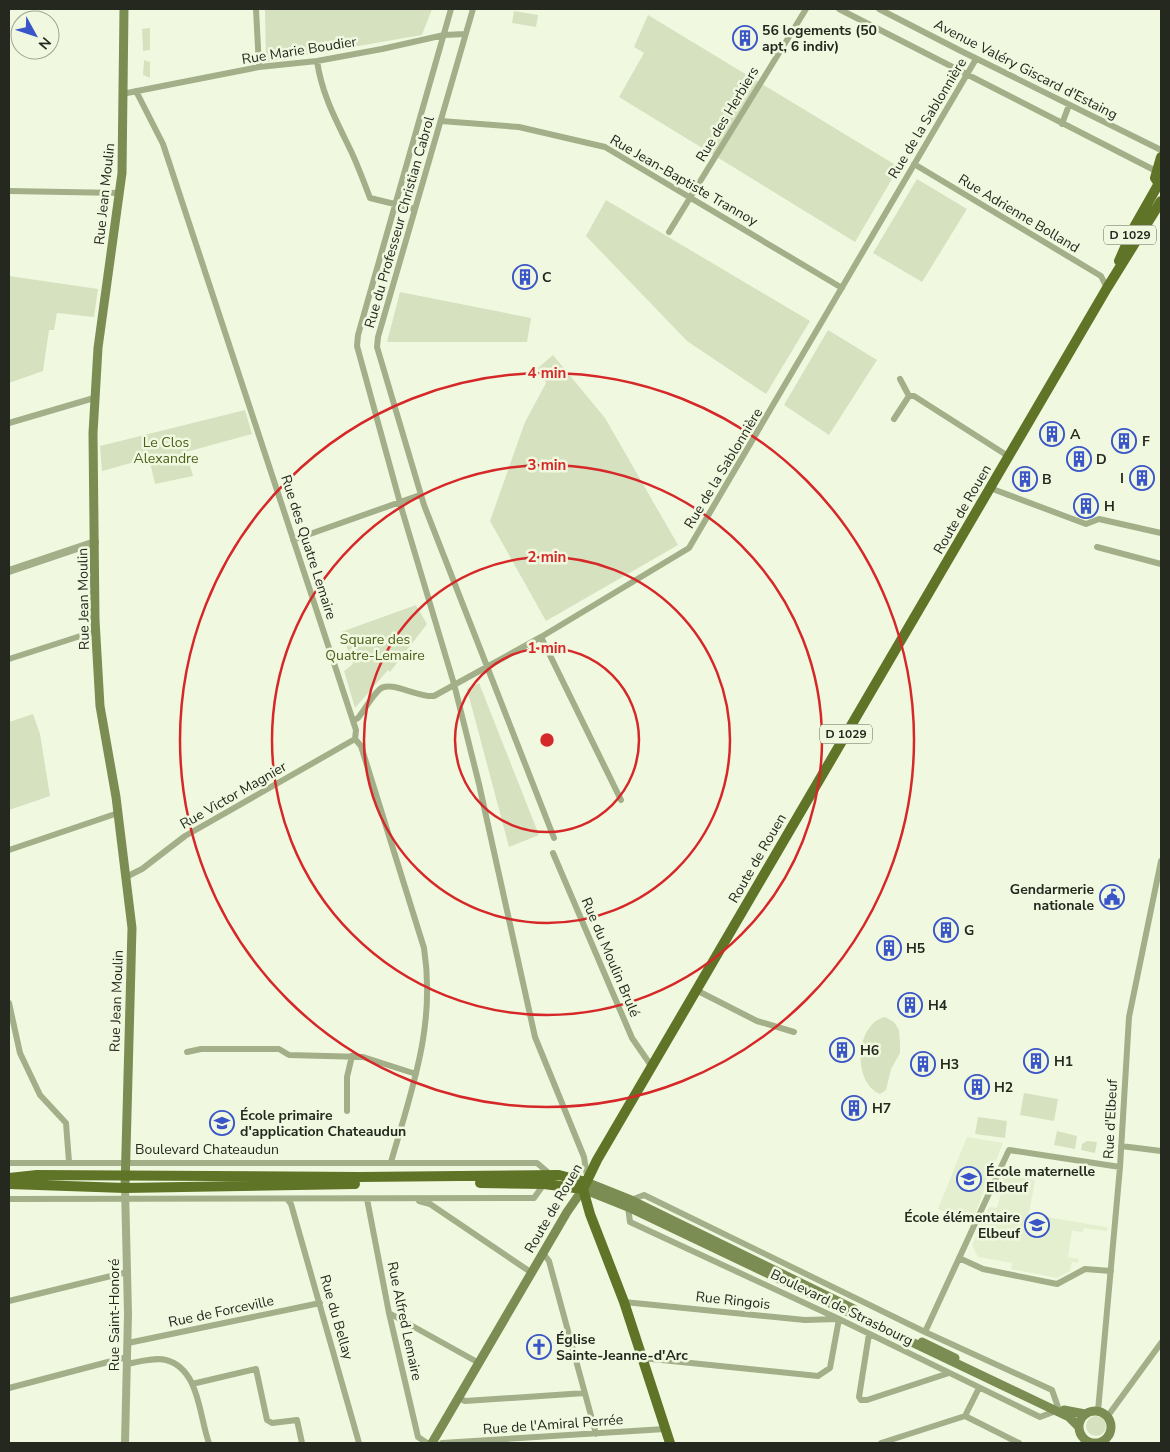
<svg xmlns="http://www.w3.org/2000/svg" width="1170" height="1452" font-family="'Nunito Sans',sans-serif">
<rect width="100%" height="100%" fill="#f0f9e0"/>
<!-- built -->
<path fill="#e3efce" d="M967 1137 1003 1143 971 1223 938 1209Z
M1004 1175 1035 1180 1029 1214 1106 1227H1108L1107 1231 1084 1228 1083 1232 1072 1231 1068 1257 1079 1259 1078 1263 1072 1262 1070 1271 1057 1278 1011 1269 1012 1263 978 1257 972 1245 974 1241 989 1207 997 1208 1001 1193 997 1191Z"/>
<!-- green -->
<path fill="#d5e1bf" d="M265 9H432L422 35 266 62Z
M514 11 538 15 536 27 512 23Z
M648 15 899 167 855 242 619 97 644 53 634 47Z
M150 28V50L143 51 142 29Z
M144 60 150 62V78L143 75Z
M917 179 967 209 922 282 873 253Z
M606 200 810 321 766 394 687 341 586 236Z
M9 276 98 289 94 317 57 313 54 330H49L43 371 9 383Z
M400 292 531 318 527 342H387Z
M828 330 877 360 829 435 784 405Z
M553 355 605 418 678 545 546 621 490 521 525 422 546 383 538 368Z
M245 410 252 434 186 452 193 476 155 484 149 458 102 471 100 446Z
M416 605 427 624 390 672 388 670 355 708 344 671 353 664 341 632Z
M479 683 539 835 509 847 467 689Z
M33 714 40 734 50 796 9 810V722Z
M885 1017 894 1022 899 1030 900 1043V1053L891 1069 886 1090 880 1094C851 1082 856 1023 885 1017Z
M1024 1093 1058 1099 1054 1121 1020 1115Z
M978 1117 1007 1121 1005 1138 975 1134Z
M1057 1131 1077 1136 1075 1149 1054 1145Z
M1087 1141 1097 1142 1095 1153 1081 1150 1082 1144Z
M1086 1426a10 10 0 1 1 20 0a10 10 0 1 1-20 0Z"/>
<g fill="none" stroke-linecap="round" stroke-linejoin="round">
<!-- minor -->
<path stroke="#a2af88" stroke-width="6" d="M256 9 259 67
M451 9 358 335 357 346 402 510 454 684 479 784 535 1037 584 1157 587 1176
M473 9 378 337 377 347 424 505 554 838
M839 9 1156 171
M879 9 961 51 1161 150
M317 61C322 95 336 120 351 151 358 166 364 182 370 198L415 209
M136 91 163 144 356 730 355 739 361 746 424 948C436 1025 412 1089 391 1162
M122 94 259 67 317 61 382 49 444 35 465 34
M441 121 519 127 605 147 842 288
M1062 124 1069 105
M914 164 1101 276 1107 288
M9 191 120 193
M669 232 806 9
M900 379 909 396
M894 419 909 396H914L1008 456
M9 423 94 398
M990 488 1086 524 1099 519 1161 533
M293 540 420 495
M1097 547 1161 564
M541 637 621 800
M9 659 96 631
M353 721 358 718C365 709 372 696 380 689 390 680 419 698 434 696L541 637 689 548 976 59
M9 850 118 813
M553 853 632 1038 652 1067
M126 877 142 869 185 836 355 739
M696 990 757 1021 794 1032
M9 1003 20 1053 40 1095 66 1123 69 1162
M187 1052 201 1049H279L289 1055 363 1057 416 1074
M347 1111V1077L352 1056
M1121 1146 1161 1151
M9 1163H537L551 1175
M9 1199 534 1198 544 1184
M287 1199 291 1204 359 1443
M367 1199 389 1313 418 1437 427 1443
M631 1200 644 1195 925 1332 1052 1390 1058 1407
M419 1201 430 1204 532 1273
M628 1207 630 1222 839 1319 1040 1417 1056 1411
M543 1253 549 1261 596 1434
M959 1258 983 1269 1057 1284 1085 1269 1111 1271
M9 1301 127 1272
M624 1302 805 1320 838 1319
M389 1313 479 1363
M925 1332 1009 1150 1120 1167
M869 1334 859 1397 861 1400H867L949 1373
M128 1343 320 1303
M642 1358 818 1376 830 1368 839 1319
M127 1364C139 1362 154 1357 166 1360 200 1369 199 1417 209 1443
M192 1384 256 1369 267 1420 272 1423 297 1420 302 1443
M9 1388 127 1357
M459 1398 465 1401 585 1393
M1098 1411 1120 1167 1129 1017 1161 861
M965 1416 1019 1443
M1107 1417 1161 1343
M442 1443 665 1429
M881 1443 965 1416 979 1388
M1091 1443V1442"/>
<!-- tertiary -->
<path stroke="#a2af88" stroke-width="8" d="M9 571 95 542
M125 1443 128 1314 125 1188"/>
<!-- secondary -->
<path stroke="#7b8d52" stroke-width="9" d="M124 9 122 173 98 348 93 433 95 620 100 706 116 797 132 928 125 1188
M586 1182 631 1200 854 1309
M922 1342 955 1358
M1064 1410 1085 1414
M1079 1427a16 16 0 1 1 32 0a16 16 0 1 1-32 0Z
M432 1443 567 1212 583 1189 628 1207 1069 1417 1079 1427"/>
<!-- primary -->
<path stroke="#5f7426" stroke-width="10" d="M1161 157 1155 178 1161 187
M1119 261 1133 229 1158 185
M9 1178 37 1175 359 1177 559 1175 586 1182
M480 1183 544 1184 583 1189
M9 1184 125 1188 355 1184
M583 1189 597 1160 1107 288 1161 201
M583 1189 590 1214 624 1302 670 1443"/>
</g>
<!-- distance rings -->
<g fill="none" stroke="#d62828" stroke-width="2.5">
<circle cx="547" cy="740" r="92"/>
<circle cx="547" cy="740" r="183"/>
<circle cx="547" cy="740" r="275"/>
<circle cx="547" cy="740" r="367"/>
</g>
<!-- icons -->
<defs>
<symbol id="building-ring" viewBox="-11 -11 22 22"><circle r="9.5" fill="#f0f9e0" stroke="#3a55c7" stroke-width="1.5"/><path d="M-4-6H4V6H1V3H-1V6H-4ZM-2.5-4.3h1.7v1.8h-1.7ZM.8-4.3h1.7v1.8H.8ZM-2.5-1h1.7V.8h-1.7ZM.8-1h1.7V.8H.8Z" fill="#3a55c7"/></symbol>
<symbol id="civic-ring" viewBox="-11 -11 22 22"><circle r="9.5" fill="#f0f9e0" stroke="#3a55c7" stroke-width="1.5"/><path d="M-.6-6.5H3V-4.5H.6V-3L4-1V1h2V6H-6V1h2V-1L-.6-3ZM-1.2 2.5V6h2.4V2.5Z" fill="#3a55c7"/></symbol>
<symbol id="school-ring" viewBox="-11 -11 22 22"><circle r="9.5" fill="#f0f9e0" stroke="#3a55c7" stroke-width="1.5"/><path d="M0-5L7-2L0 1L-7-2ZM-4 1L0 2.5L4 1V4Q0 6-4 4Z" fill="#3a55c7"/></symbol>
<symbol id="church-ring" viewBox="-11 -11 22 22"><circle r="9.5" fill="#f0f9e0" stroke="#3a55c7" stroke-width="1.5"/><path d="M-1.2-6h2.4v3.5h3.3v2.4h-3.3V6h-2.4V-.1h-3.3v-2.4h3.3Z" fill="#3a55c7"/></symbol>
</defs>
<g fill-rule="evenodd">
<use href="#building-ring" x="731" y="24" width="28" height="28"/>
<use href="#building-ring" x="511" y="263" width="28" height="28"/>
<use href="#building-ring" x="1038" y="420" width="28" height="28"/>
<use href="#building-ring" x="1110" y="427" width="28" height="28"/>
<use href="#building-ring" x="1065" y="445" width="28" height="28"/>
<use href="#building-ring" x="1128" y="464" width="28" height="28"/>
<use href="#building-ring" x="1011" y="465" width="28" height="28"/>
<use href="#building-ring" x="1072" y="492" width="28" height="28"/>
<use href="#civic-ring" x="1098" y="883" width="28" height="28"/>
<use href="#building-ring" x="932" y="916" width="28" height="28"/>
<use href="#building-ring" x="875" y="934" width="28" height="28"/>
<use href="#building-ring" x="896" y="991" width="28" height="28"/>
<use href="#building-ring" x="828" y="1036" width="28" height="28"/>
<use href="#building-ring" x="1022" y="1047" width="28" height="28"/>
<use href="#building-ring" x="909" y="1050" width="28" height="28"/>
<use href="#building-ring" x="963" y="1073" width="28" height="28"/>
<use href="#building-ring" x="840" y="1094" width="28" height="28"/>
<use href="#school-ring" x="208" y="1109" width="28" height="28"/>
<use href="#school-ring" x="955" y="1165" width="28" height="28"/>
<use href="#school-ring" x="1023" y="1211" width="28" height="28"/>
<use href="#church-ring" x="525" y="1333" width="28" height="28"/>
</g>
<g text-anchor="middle" stroke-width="5" stroke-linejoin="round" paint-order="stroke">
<!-- shield labels -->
<g fill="#f0f9e0" stroke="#626759" stroke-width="1">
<rect x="1104" y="225.5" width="52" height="19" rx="4"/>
<rect x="820" y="724.5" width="52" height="19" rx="4"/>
</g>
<g font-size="12" font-weight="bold" fill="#25281f">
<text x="1130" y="239">D 1029</text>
<text x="846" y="738">D 1029</text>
</g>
<!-- poi labels -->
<g font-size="14" font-weight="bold" fill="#25281f" stroke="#f0f9e0" text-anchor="start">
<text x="762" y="35">56 logements (50<tspan x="762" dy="16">apt, 6 indiv)</tspan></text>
<text x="542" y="282">C</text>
<text x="1070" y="439">A</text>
<text x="1142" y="446">F</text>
<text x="1096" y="464">D</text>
<text x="1124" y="483" text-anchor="end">I</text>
<text x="1042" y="484">B</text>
<text x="1104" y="511">H</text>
<text x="1094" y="894" text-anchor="end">Gendarmerie<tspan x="1094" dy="16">nationale</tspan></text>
<text x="964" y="935">G</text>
<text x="906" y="953">H5</text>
<text x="928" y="1010">H4</text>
<text x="860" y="1055">H6</text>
<text x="1054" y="1066">H1</text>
<text x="940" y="1069">H3</text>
<text x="994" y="1092">H2</text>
<text x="872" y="1113">H7</text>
<text x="240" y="1120">École primaire<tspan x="240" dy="16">d'application Chateaudun</tspan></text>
<text x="986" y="1176">École maternelle<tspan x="986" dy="16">Elbeuf</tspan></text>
<text x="1020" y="1222" text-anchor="end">École élémentaire<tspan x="1020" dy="16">Elbeuf</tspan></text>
<text x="556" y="1344">Église<tspan x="556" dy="16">Sainte-Jeanne-d'Arc</tspan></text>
</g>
<!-- street labels -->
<g font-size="14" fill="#25281f" stroke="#f0f9e0">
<text transform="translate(299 50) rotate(-9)" y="5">Rue Marie Boudier</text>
<text transform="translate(1026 69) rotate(27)" y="5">Avenue Valéry Giscard d'Estaing</text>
<text transform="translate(727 114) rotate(-59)" y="5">Rue des Herbiers</text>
<text transform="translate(927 118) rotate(-59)" y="5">Rue de la Sablonnière</text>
<text transform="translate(684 180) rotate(30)" y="5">Rue Jean-Baptiste Trannoy</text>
<text transform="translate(104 194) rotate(-84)" y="5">Rue Jean Moulin</text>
<text transform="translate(1019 213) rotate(31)" y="5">Rue Adrienne Bolland</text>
<text transform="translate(399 222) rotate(-74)" y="5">Rue du Professeur Christian Cabrol</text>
<text transform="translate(723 468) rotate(-59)" y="5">Rue de la Sablonnière</text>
<text transform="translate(962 509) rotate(-60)" y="5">Route de Rouen</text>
<text transform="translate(309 547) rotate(72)" y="5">Rue des Quatre Lemaire</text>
<text transform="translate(83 599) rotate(-91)" y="5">Rue Jean Moulin</text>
<text transform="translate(233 795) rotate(-30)" y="5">Rue Victor Magnier</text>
<text transform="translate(757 858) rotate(-60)" y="5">Route de Rouen</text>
<text transform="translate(611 957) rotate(67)" y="5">Rue du Moulin Brulé</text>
<text transform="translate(116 1001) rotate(-88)" y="5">Rue Jean Moulin</text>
<text transform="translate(1110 1119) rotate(-87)" y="5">Rue d'Elbeuf</text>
<text x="207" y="1154">Boulevard Chateaudun</text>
<text transform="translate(553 1208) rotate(-60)" y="5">Route de Rouen</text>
<text transform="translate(733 1300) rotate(6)" y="5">Rue Ringois</text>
<text transform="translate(842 1307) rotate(26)" y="5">Boulevard de Strasbourg</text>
<text transform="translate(221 1311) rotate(-12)" y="5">Rue de Forceville</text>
<text transform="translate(114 1315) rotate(-90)" y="5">Rue Saint-Honoré</text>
<text transform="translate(337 1317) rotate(74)" y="5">Rue du Bellay</text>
<text transform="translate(405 1321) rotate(78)" y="5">Rue Alfred Lemaire</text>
<text transform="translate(553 1424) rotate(-4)" y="5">Rue de l'Amiral Perrée</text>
</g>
<!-- park labels -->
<g font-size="14" fill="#4d5f1a" stroke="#f0f9e0">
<text x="166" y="447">Le Clos<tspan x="166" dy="16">Alexandre</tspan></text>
<text x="375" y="644">Square des<tspan x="375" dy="16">Quatre-Lemaire</tspan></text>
</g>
</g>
<circle cx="547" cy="740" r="8" fill="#d62828" stroke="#f0f9e0" stroke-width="2.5"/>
<g font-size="15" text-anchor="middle" font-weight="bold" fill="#d62828" stroke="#f0f9e0" stroke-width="5" stroke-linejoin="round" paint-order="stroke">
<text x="547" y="378">4 min</text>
<text x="547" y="470">3 min</text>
<text x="547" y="562">2 min</text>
<text x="547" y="653">1 min</text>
</g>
<!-- border -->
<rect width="1170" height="1452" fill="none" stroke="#25281f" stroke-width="20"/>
<!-- north arrow -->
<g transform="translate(35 35) rotate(130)"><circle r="24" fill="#f0f9e0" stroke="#9fa593"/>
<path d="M0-4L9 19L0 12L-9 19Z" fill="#3a55c7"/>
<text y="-8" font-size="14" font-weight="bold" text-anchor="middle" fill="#25281f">N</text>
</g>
</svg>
